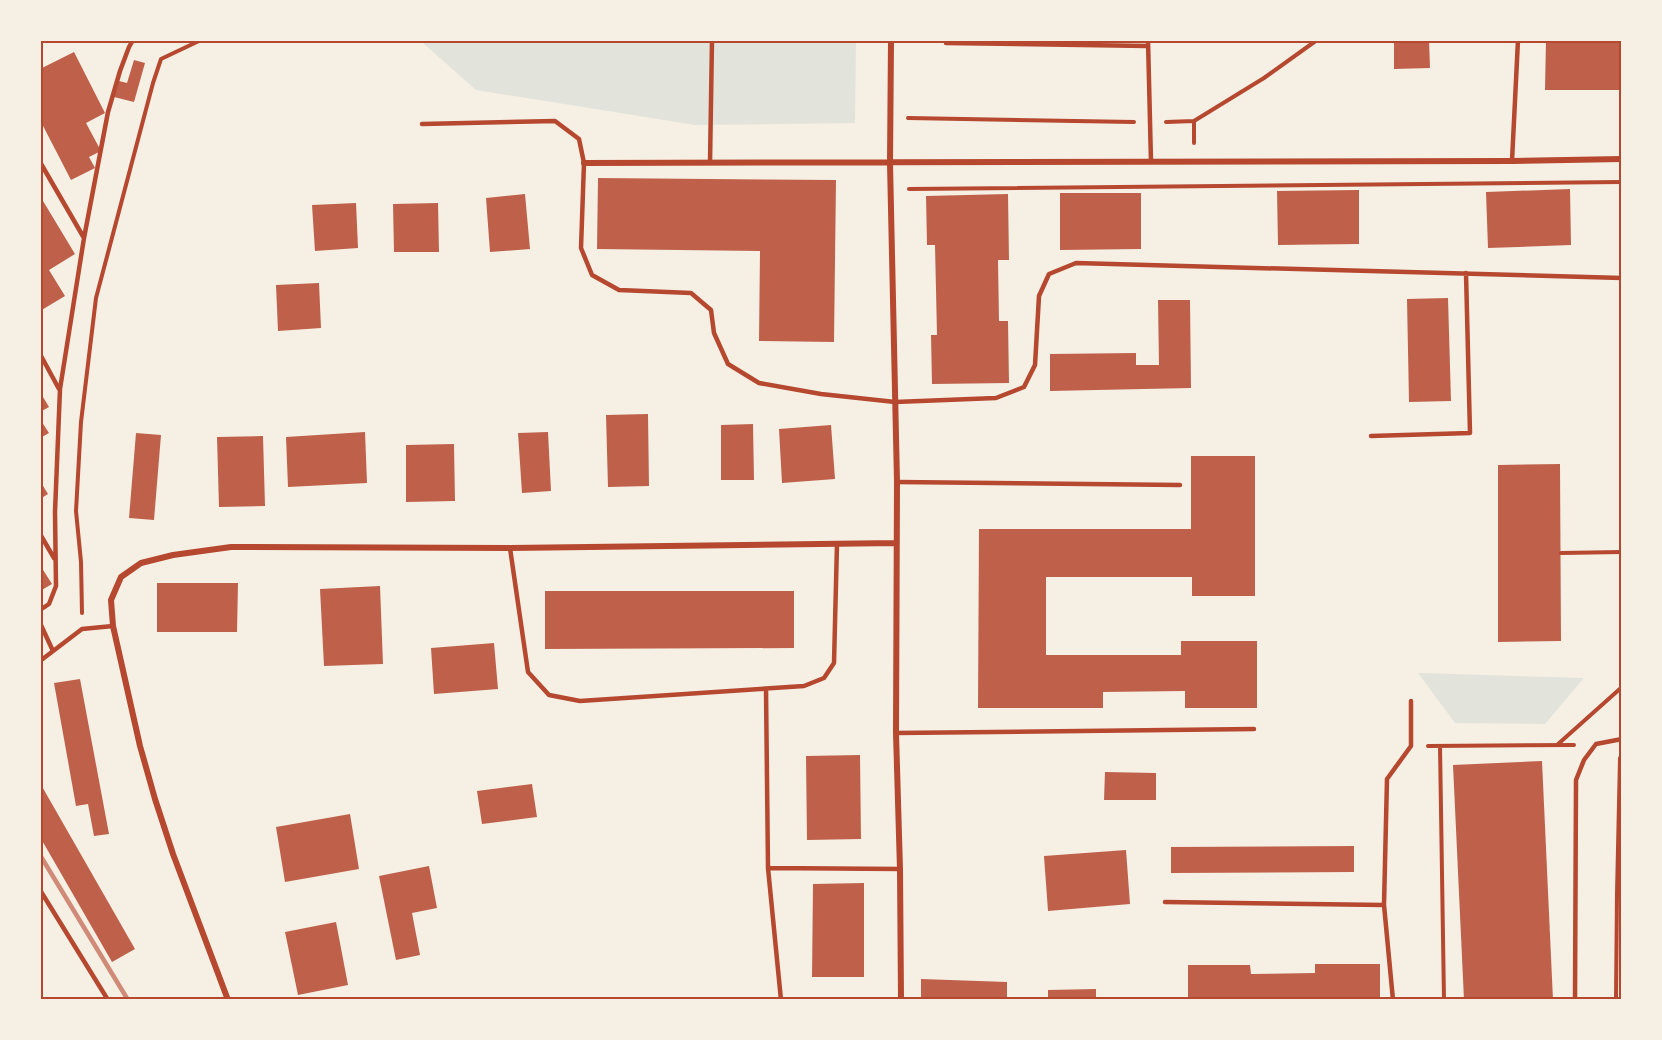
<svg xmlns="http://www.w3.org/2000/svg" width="1662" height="1040" font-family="Overpass,sans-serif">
<rect width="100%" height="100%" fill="#f6efe4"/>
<!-- green -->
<path fill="#e2e4dc" d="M423 41H856L855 123 695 125 476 90 424 44Z
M1418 673 1584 678 1545 724 1455 723Z"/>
<!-- building -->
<path fill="#bf614a" d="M1394 40H1429L1430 68 1394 69Z
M1546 40H1621L1620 90H1545Z
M74 52 105 113 86 123 101 151 89 157 95 168 71 180 40 120V69Z
M134 60 145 63 134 102 114 97 119 81 127 83Z
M598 178 836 180 834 342 759 341 760 251 597 249Z
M1570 189 1571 245 1488 248 1486 192Z
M1359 190V244L1278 245 1277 191Z
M1060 193H1141V249L1060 250Z
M525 194 530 249 490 252 486 198Z
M1008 194 1009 260H998L999 321H1008L1009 383 932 384 931 335H937L935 245H927L926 196Z
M40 196 75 254 49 270 65 296 40 311Z
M356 203 358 248 315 251 312 205Z
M438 203 439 252H394L393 204Z
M319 283 321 328 278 331 276 285Z
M1448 298 1451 401 1409 402 1407 299Z
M1158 300H1190L1191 388 1050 391V354L1136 353V365H1159Z
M40 392 49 407 40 412Z
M648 414 649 486 608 487 606 415Z
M40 419 49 433 40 438Z
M753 424 754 480H721V425Z
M831 425 835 479 782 483 779 429Z
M365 432 367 483 288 487 286 437Z
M548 432 551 491 522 493 518 433Z
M136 433 161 435 154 520 129 518Z
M263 436 265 506 219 507 217 437Z
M454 444 455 501 406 502V445Z
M1191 456H1255V596H1192V577H1046V655H1181V641H1257V708H1185V691L1103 692V708H978L979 529H1191Z
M1560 464 1561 641 1498 642V465Z
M40 481 48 494 40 499Z
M40 565 52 584 40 591Z
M157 583H238L237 632H157Z
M380 586 383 664 324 666 320 589Z
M545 591H794V648L545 649Z
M494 643 498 689 434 694 431 648Z
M80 679 109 834 94 836 88 804 76 806 54 683Z
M860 755 861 839 807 840 806 756Z
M1542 761 1553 1000H1464L1453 765Z
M1105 772 1156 773V800H1104Z
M40 783 135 949 112 962 40 837Z
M532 784 537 817 482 824 477 791Z
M350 814 359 869 285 882 276 827Z
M1354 846V872L1171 873V847Z
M1126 850 1130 904 1048 911 1044 856Z
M429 866 437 908 412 913 420 955 396 960 379 876Z
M864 883V977H812L813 884Z
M336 922 348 985 298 995 285 932Z
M1315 964H1380V1000H1188V965H1250L1251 974 1315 973Z
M921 979 1007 982V1000H921Z
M1096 989V1000H1048V990Z"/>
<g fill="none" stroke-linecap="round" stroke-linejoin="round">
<!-- path -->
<path stroke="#b5482f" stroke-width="4" d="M908 118 1134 122
M1194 121 1264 78 1317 40
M1166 122 1194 121V143
M909 189 1622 182
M1561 553 1622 552
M82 613 81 562 76 511 81 422 96 298 153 83 161 59 201 40
M1621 723 1622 709
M1557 745 1622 687
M1428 746 1574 745
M1440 746 1444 1000
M1616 1000 1617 894 1620 758"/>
<!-- service -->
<path stroke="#b5482f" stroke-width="4.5" d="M946 40V43L1148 46
M1148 40 1151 162
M422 124 555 121 579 139 584 163 581 248 592 275 619 290 691 293 711 310 714 333 728 364 759 383 821 394 895 402 996 398 1024 387 1035 365 1039 296 1049 274 1076 263 1622 278
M1512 161 1518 40
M40 162 84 238
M710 163 712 40
M40 354 59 389
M1371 436 1470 433 1466 273
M897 482 1180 485
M40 534 54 558
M510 548 528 672 549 695 580 701 804 686 824 678 834 663 837 544
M40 610 49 604 56 586 55 512 60 389 84 238 108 112 120 71 129 47 133 40
M40 623 53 651
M40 661 82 629 113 626
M766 689 768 868 781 1000
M896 733 1254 729
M768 868 900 869
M40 890 108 1000
M1165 902 1384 905
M1393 1000 1384 905 1387 779 1411 746V701
M1575 1000 1576 780 1584 760 1596 744 1622 739"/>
<!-- minor -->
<path stroke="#b5482f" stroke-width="6" d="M891 40 890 163 897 482 896 733 900 869 901 1000
M584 163 1512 161 1622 159
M228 1000 173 854 155 799 140 746 113 626 111 600 121 577 141 563 173 555 231 547 510 548 896 543"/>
<!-- rail -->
<path stroke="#cf8b77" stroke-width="4.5" d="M40 855 128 1000"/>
</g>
<!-- border -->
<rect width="1662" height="1040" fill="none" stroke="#f6efe4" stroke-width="84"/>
<rect x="42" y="42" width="1578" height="956" fill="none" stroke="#b5482f" stroke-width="2"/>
</svg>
